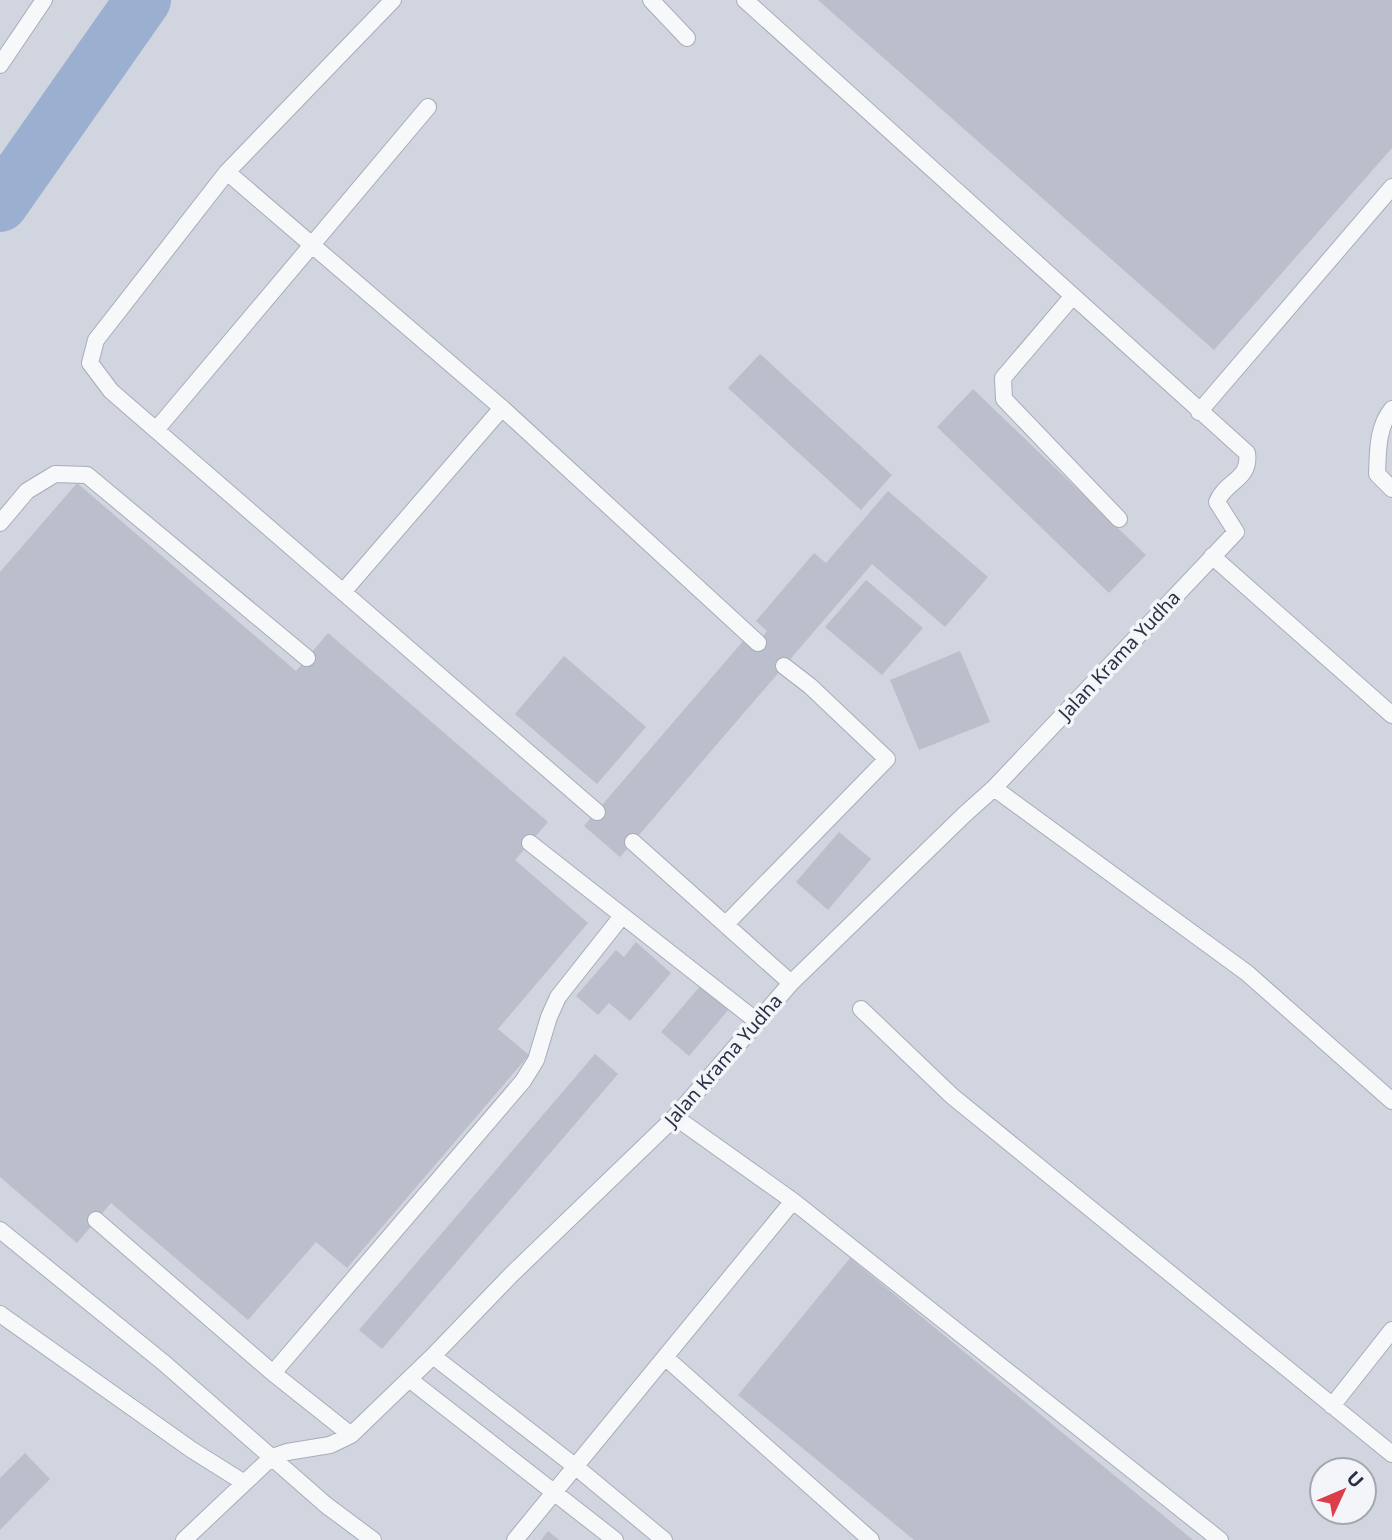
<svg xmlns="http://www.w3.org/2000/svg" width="1392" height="1540" font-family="'Noto Sans',sans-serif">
<rect width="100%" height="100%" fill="#e3e6ed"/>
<!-- built -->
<path fill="#d1d5df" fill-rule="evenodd" d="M0 0H1392V1540H0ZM1322 1470H1364V1512H1322Z"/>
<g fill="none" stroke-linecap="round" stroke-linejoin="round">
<!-- river -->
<path stroke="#9bb0d0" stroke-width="56" d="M0 204 143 0"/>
</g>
<!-- building -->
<path fill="#babfcb" d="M818 0H1392V148L1214 350Z
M760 354 892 475 861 510 728 388Z
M973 389 1146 555 1109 593 937 427Z
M77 483 296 671 328 633 548 822 515 860 588 923 498 1029 529 1055 347 1268 316 1242 248 1320 111 1203 77 1243 0 1177V572Z
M888 491 988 577 945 627 872 564 620 857 584 826 744 640 753 648 758 643 767 631 756 621 814 553 826 563Z
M866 580 923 628 882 675 825 627Z
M960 651 990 722 919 750 890 680Z
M564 656 646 727 597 784 515 714Z
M839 832 871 859 828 910 796 882Z
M636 942 671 973 630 1021 609 1003 598 1015 576 996 616 950 624 957Z
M702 984 730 1008 689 1056 661 1032Z
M595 1054 618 1074 382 1349 359 1330Z
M850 1258 1193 1540H914L738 1395Z
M25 1453 50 1479 0 1530V1478Z
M548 1531 559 1540H541Z"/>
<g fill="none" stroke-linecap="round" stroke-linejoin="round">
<defs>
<path id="lane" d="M393 0 227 172 96 340 90 363 111 391 597 812
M651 0 687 38
M0 65 44 0
M227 172 502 408 758 643
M1072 297 1003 378 1004 399 1119 519
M1392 409C1377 427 1378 452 1377 474L1392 489
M1199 412 1392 187
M156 430 428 107
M0 523 27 491 55 474 87 475 307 658
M1212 556 1392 715
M343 592 502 408
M994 788 1247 973 1392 1101
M633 842 791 983
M530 843 758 1022
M726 924 887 759 810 686 784 666
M861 1009 952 1096 1392 1454
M675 1117 793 1201
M96 1220 273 1373 523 1081 536 1060 549 1017 558 997 622 916
M0 1230 164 1363 326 1505 373 1540
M0 1314 192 1450 243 1482
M433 1356 576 1467 664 1540
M666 1358 871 1540
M273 1373 351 1435
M409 1379 615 1540
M1332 1406 1392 1330
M184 1540 272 1457 287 1452 330 1445 351 1435 433 1356 511 1275 675 1117 791 983 965 814 994 788 1236 532 1217 502C1225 481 1251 480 1247 453L745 0
M515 1540 793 1201 1220 1540"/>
</defs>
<!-- lane casing -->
<use href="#lane" stroke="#a7acb8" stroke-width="18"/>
<!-- lane -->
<use href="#lane" stroke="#f7f8fa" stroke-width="16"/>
</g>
<g text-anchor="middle" stroke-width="7" stroke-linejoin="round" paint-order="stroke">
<!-- street labels -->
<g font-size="19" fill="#293147" stroke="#f3f5f9">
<text transform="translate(1119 655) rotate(-47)" y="7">Jalan Krama Yudha</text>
<text transform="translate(723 1060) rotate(-49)" y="7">Jalan Krama Yudha</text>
</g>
</g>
<!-- north arrow -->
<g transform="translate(1343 1491) rotate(46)"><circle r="33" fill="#f3f5f9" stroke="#a2a7b2" stroke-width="2"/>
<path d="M0-5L12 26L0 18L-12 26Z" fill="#dd3d49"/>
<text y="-10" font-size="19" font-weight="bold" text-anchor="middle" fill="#293147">U</text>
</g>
</svg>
